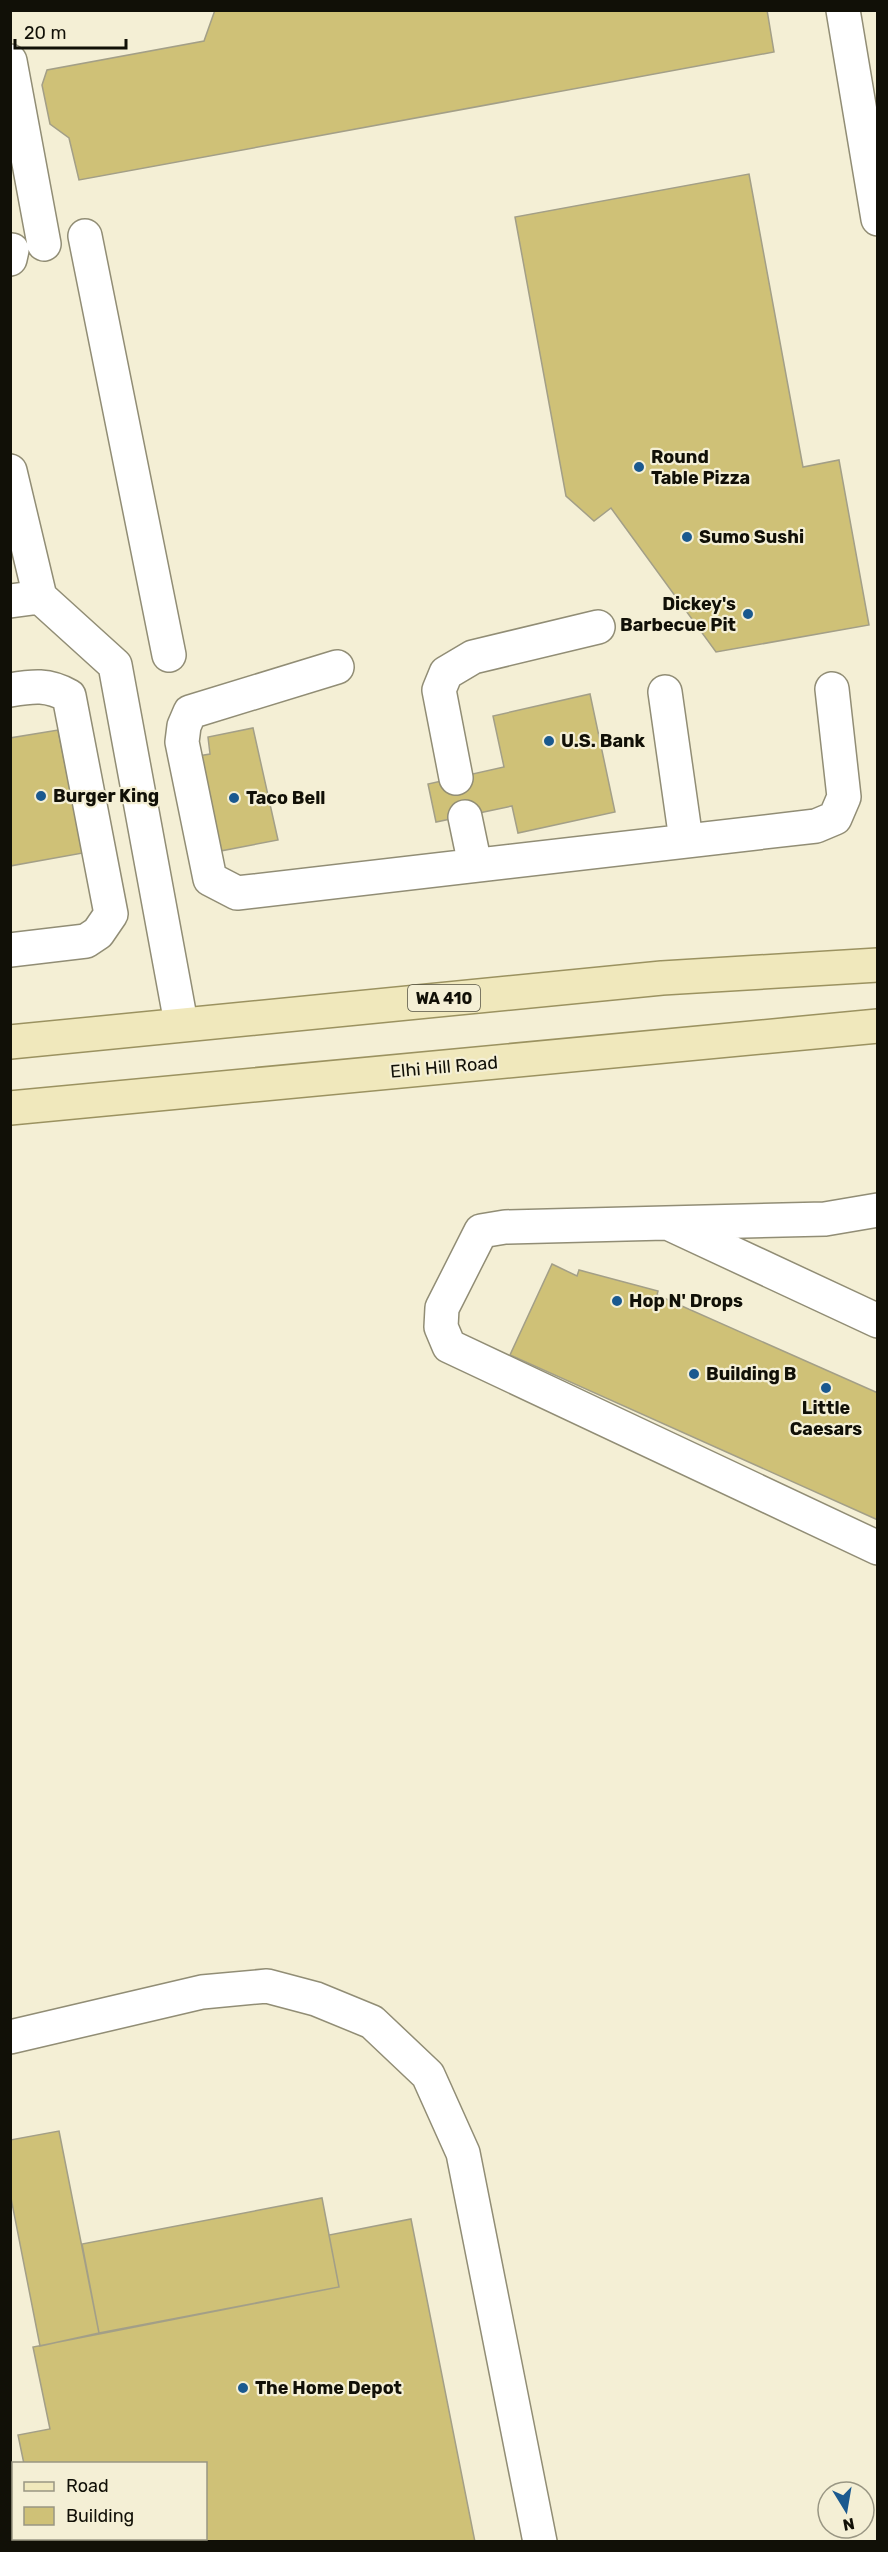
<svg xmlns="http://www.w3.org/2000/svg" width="888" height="2552" font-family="Rubik,sans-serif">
<rect width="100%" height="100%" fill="#f4efd5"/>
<!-- building -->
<path fill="#cfc177" stroke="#a39f87" stroke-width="1.5" d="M215 10H767L774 52 79 180 69 138 50 124 42 85 47 70 204 41Z
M749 174 803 467 839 460 869 625 716 652 611 508 594 521 566 496 515 217Z
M590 694 615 812 518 833 512 806 436 822 428 784 504 767 493 716Z
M253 728 278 840 210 853 191 757 210 754 208 737Z
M58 730 83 853 10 866V738Z
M552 1264 577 1276 579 1270 658 1291 657 1295 878 1393V1520L510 1355Z
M59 2131 99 2333 40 2346 10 2193V2140Z
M322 2198 339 2287 99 2333 82 2244Z
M411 2219 475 2542H40L39 2538H206V2464H24L18 2435 50 2429 33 2347 339 2287 329 2235Z"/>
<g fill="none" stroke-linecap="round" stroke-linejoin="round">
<defs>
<path id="minor" d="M843 10 878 219
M10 61 44 244
M85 236 169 655
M10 259 12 250
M10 471 40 597 115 665 181 1023
M10 601 40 597
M337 667 190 712 184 726 182 742 210 879 237 893 816 826 835 818 844 797 832 689
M10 690C33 686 48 684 69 696L111 914 98 933 86 941 10 950
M665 692 686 840
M456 778 439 690 446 673 473 657 598 627
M465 817 475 865
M878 1210 825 1219 505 1227 481 1231 442 1308 441 1327 449 1346 878 1548
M672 1225 878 1321
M10 2037 202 1992 267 1986 316 1999 372 2022 428 2075 463 2153 540 2542"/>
<path id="major" d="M10 1042 662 978 878 965
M10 1108 878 1026"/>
</defs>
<!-- minor casing -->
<use href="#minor" stroke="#918d75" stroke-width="36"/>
<!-- major casing -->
<use href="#major" stroke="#9b9260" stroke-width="36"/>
<!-- minor -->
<use href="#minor" stroke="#fff" stroke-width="33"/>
<!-- major -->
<use href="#major" stroke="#f0e8bc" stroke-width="33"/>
</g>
<!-- markers -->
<g fill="#1a598f" stroke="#f4efd5" stroke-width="2">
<circle cx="639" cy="467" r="6"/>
<circle cx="687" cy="537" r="6"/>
<circle cx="748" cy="614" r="6"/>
<circle cx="549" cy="741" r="6"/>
<circle cx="41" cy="796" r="6"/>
<circle cx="234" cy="798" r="6"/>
<circle cx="617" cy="1301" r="6"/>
<circle cx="694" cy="1374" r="6"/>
<circle cx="826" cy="1388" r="6"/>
<circle cx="243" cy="2388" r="6"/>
</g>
<g text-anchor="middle" stroke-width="4.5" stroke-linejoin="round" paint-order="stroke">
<!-- shield labels -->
<rect fill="#f4efd5" stroke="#555345" stroke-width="1.5" x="408" y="985" width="72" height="26" rx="4.5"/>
<g font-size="16" font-weight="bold" fill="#111007">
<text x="444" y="1004">WA 410</text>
</g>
<!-- poi labels -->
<g font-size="18" font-weight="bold" fill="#111007" stroke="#f4efd5" text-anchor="start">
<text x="651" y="463">Round<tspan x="651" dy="21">Table Pizza</tspan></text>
<text x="699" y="543">Sumo Sushi</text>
<text x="736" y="610" text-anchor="end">Dickey's<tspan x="736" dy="21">Barbecue Pit</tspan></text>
<text x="561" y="747">U.S. Bank</text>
<text x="53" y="802">Burger King</text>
<text x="246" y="804">Taco Bell</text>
<text x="629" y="1307">Hop N' Drops</text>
<text x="706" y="1380">Building B</text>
<text x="826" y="1414" text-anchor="middle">Little<tspan x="826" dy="21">Caesars</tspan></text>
<text x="255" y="2394">The Home Depot</text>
</g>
<!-- street labels -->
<g font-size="18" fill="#111007" stroke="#f4efd5">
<text transform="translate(444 1067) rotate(-5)" y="6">Elhi Hill Road</text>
</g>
</g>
<!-- border -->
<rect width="888" height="2552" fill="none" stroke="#111007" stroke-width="24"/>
<!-- legend -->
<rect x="12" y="2462" width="195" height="78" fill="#f4efd5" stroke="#999683" stroke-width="1.5"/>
<rect x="24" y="2482" width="30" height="9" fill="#f0e8bc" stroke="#999683" stroke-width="1.5"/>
<text x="66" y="2492" font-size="18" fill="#111007">Road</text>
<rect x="24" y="2507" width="30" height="18" fill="#cfc177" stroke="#999683" stroke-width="1.5"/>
<text x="66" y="2522" font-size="18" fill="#111007">Building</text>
<!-- north arrow -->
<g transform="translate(846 2510) rotate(169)"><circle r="28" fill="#f4efd5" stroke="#999683" stroke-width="1.5"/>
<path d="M0-4.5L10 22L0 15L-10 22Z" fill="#1a598f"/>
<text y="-9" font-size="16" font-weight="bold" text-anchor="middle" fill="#111007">N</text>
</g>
<!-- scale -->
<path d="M15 39v9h111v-9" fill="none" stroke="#111007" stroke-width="3"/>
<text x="24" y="39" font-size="18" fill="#111007" stroke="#f4efd5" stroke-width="4.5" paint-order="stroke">20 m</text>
</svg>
